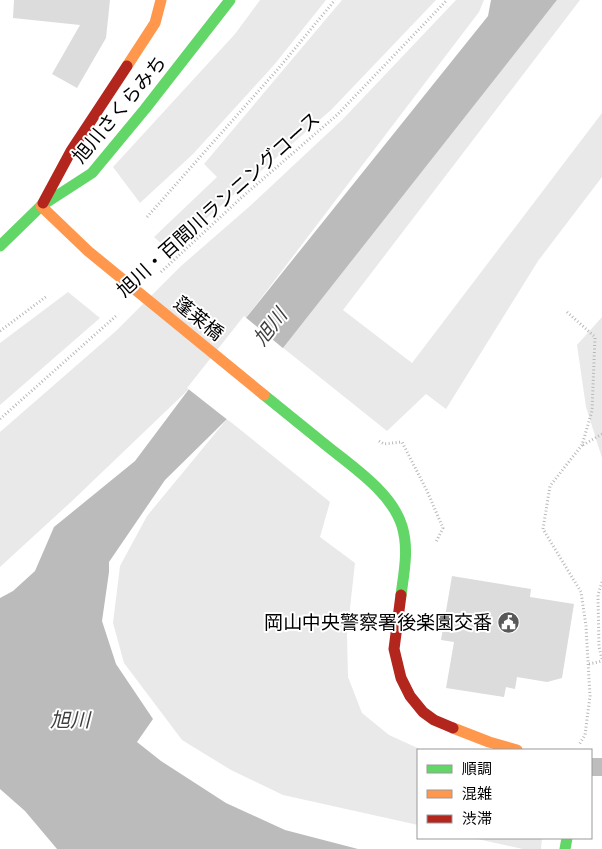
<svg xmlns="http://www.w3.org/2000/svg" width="602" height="849" font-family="Jost,'Noto Sans JP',sans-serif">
<rect width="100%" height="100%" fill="#fff"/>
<!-- green -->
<path fill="#e9e9e9" d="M260 0H326L274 65 193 154 140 203 113 167 235 34Z
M342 0H436L331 110 169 251 154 237 217 177 204 164Z
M456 0H484L479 12 246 318 189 389 72 501 0 567V432L116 331 181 266 250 206 343 119Z
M557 0H580L343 310 412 363 602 113V177L538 261 446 409 426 394 387 431 282 347Z
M68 292 100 318 0 405V343Z
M602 317V458L586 407 577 345Z
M227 419 330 502 320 537 355 563 347 635 348 677 362 713 389 735 422 750H418V825L283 795 231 770 182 740 124 663 113 623 120 566 147 516Z
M473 838H542L541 849H523Z"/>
<!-- water -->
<path fill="#bbb" d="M491 0H557L227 419 165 480 109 562V572L102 621 116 664 153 719 137 742 161 761 226 803 285 830 358 849H57L25 811 0 789V598L13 591 35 571 54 527 135 461 189 389 488 16Z"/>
<!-- pier -->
<path fill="#fff" d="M244 316 284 349 229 421 187 388Z"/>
<!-- building -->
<path fill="#dcdcdc" d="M14 0H110L106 38 77 88 52 74 80 25 13 18Z
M452 576 531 589 530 597 574 604 562 678 547 682 517 677 515 689 506 687 504 697 446 688 454 642 441 640Z"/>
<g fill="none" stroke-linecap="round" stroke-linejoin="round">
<!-- path -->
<path stroke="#b8b8b8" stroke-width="3" stroke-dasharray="1 2.5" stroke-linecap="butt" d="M147 217 278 69 335 0
M161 272 241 198 337 115 447 0
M567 312 595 337 592 411 582 445 550 486 543 529 581 592 586 626 590 696 585 735 579 745
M0 331 47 296
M0 419 117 315
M379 441 384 444 402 442 427 491 443 528 436 542
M583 445 602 434
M602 582 598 595 599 647 602 659
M589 664 602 661"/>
<!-- lane -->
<path stroke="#bdbdbd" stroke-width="18" d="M591 767H602"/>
<!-- fast -->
<path stroke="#63d668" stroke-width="11" d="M0 246 41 206 92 173 145 109 230 0
M264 395C285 412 306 429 327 446 353 467 392 493 402 526 409 549 404 572 401 595
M565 849 567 838"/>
<!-- slow -->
<path stroke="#ff974d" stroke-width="11" d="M127 66 155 23 161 0
M41 206 88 251 264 395
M453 728 489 742 517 750"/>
<!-- jam -->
<path stroke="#b3261e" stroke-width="11" d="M43 203 71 151 127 66
M401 595 394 649 401 678 410 696 423 712 434 720 453 728"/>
</g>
<!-- icons -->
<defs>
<symbol id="civic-disc" viewBox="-11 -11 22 22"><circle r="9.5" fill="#595959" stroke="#fff"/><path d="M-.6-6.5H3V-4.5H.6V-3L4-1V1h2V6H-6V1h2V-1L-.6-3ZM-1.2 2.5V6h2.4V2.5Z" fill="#fff"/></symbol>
</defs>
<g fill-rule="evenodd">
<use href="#civic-disc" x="496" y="610" width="25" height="25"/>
</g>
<g text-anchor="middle" stroke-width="4" stroke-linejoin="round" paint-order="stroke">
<!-- street labels -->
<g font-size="19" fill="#000" stroke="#fff">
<text transform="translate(119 109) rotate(-50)" y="7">旭川さくらみち</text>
<text transform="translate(218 204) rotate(-42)" y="7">旭川・百間川ランニングコース</text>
<text transform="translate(199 318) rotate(39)" y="7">蓬莱橋</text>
</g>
<!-- poi labels -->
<g font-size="19" fill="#000" stroke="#fff" text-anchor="end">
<text x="492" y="629">岡山中央警察署後楽園交番</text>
</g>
<!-- water labels -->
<g font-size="20" font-style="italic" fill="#3f3f3f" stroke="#fff">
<text transform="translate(270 327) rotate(-52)" y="7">旭川</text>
<text x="70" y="727">旭川</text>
</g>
</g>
<!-- legend -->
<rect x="417" y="749" width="175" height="90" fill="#ffffff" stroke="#999999"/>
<rect x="427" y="765" width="25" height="8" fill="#63d668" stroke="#999999"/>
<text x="462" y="774" font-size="15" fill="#000000">順調</text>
<rect x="427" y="790" width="25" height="8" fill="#ff974d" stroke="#999999"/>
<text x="462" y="799" font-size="15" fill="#000000">混雑</text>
<rect x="427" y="815" width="25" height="8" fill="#b3261e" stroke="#999999"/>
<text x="462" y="824" font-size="15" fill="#000000">渋滞</text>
</svg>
